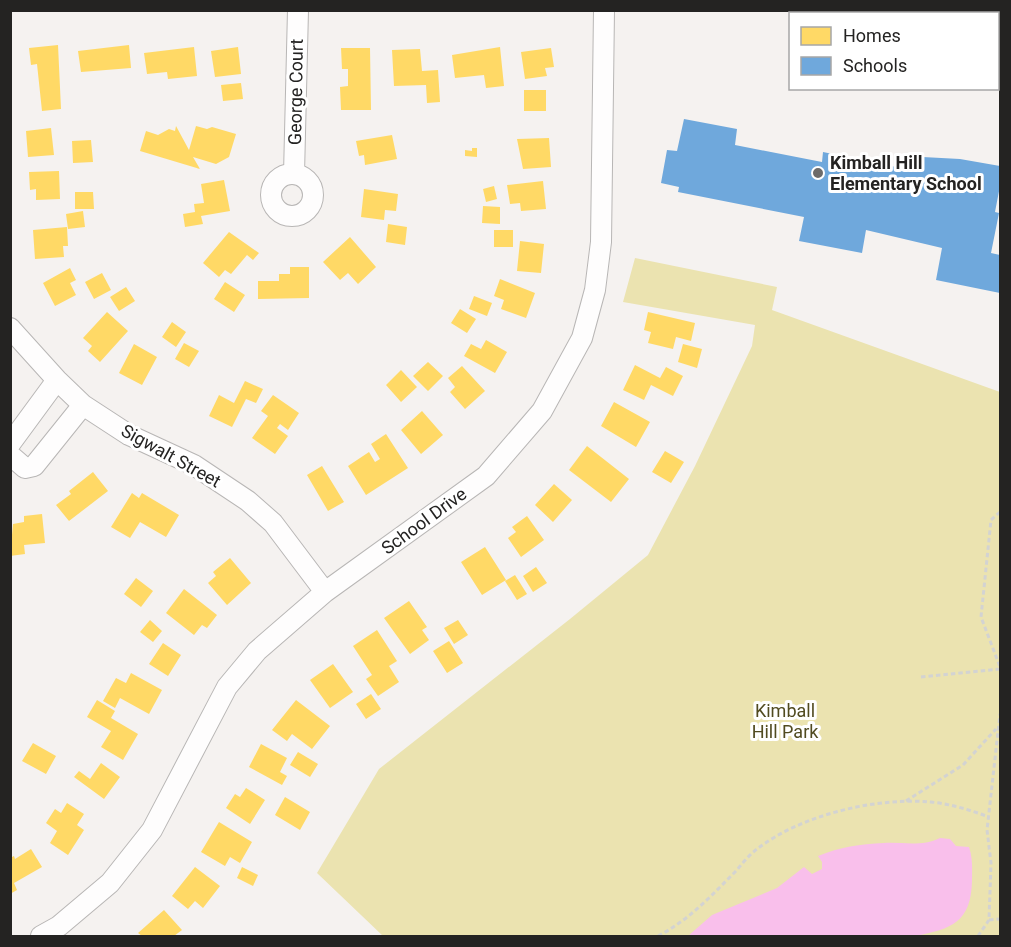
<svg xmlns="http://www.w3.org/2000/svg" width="1011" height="947" font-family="Roboto,sans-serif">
<rect width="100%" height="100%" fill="#f5f2f0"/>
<!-- green -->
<path fill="#ebe3b0" d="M635 258 777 287 772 310 1000 392V936H383L317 873 379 769 570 619 648 555 695 466 752 346 755 325 623 302Z"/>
<!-- water -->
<path fill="#f9bfeb" d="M940 838 950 839 956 846 969 847C973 859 972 869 972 881 971 922 952 929 915 936H688L712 915 777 888 804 867 812 874 822 869V862L818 856C840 847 860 844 884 843 903 842 922 847 940 838Z"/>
<!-- homes -->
<path fill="#ffd966" d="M58 45 61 109 42 111 37 64 31 65 29 48Z
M129 45 131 68 81 72 78 51Z
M194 47 197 76 168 79 167 72 147 74 144 53Z
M238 47 241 74 215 77 211 51Z
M500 47 504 86 486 88 484 75 455 78 452 55Z
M341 48H370L371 110H341L340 87 348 86V69H342Z
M551 48 554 67 545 68 547 76 525 79 521 52Z
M420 49 422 71 438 70 440 102 427 103 426 85 394 86 392 50Z
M241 83 243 99 223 101 221 85Z
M524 90H546V111H524Z
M176 126 189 150 196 126 207 129 212 127 236 134 229 157 216 164 193 157 200 169 140 151 146 131 158 135 169 129 175 131Z
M51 128 54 155 28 157 26 131Z
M392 135 397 159 365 165 364 155 359 156 356 141Z
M549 138 551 167 523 169 517 139Z
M91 140 93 162 73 163 72 141Z
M472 148H477V157L465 156V150L472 151Z
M59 171 60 199 36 200V189L30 190 29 172Z
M224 180 230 211 201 216 203 224 185 227 183 214 195 212 194 204 204 203 201 184Z
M543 181 546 209 521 211 520 203 510 204 507 185Z
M494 186 497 199 486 202 483 189Z
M364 189 398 194 396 211 385 210 384 220 361 217Z
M75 192H93L94 209H75Z
M483 206 500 207V224L482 223Z
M83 211 85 227 68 229 66 214Z
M388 224 407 227 405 245 386 242Z
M67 227 68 246H63L64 257 35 259 33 230Z
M494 230H513V247H494Z
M229 232 259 253 253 260 247 255 231 274 225 270 219 277 203 263Z
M350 237 376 267 358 284 348 273 340 280 323 262Z
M520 241 544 244 541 273 517 271Z
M290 267H309V298L258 299V281H279V274H290Z
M70 268 76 280 70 283 76 295 55 306 43 283Z
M102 273 111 290 94 299 85 282Z
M500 279 535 293 526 318 501 309 504 300 494 296Z
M225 282 245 295 234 312 214 299Z
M126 287 135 301 119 311 110 297Z
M474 296 492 303 487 316 469 309Z
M460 309 476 319 467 333 451 323Z
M107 312 128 331 100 362 88 351 92 346 83 338Z
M648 312 695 323 691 341 676 337 673 349 648 343 651 332 644 330Z
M172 322 186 332 176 347 162 337Z
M486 340 507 352 495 373 464 356 471 344 481 349Z
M184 343 199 351 189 367 175 359Z
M134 344 157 357 142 385 119 373Z
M683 344 702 349 697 368 678 362Z
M428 362 443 376 428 391 413 376Z
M635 365 660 378 666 367 683 376 673 396 651 385 644 400 623 390Z
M462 366 485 391 465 409 450 392 455 387 448 378Z
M401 370 417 387 401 402 386 385Z
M245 381 263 389 256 403 246 399 232 427 209 416 219 395 234 403Z
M273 395 299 413 288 430 280 424 277 428 288 436 275 454 252 438 268 416 261 411Z
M614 402 650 422 636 447 601 426Z
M422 411 443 435 421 454 401 430Z
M386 434 408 468 366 495 348 466 369 452 375 462 380 459 371 444Z
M587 446 629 479 611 502 569 470Z
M665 451 684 462 671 483 652 472Z
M322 466 344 502 328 511 307 475Z
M93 472 108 491 69 521 56 505 71 494 69 491Z
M554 484 572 500 553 522 535 505Z
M132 493 139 498 142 493 179 515 166 537 140 522 130 538 111 527Z
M42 514 45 543 24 545 25 554 10 556 13 524 24 522V516Z
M527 516 544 540 521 557 508 538 516 532 512 527Z
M485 547 506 580 482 595 461 562Z
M230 558 251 583 227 605 208 583 216 576 213 572Z
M536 567 547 583 533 592 523 576Z
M515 575 527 594 517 600 505 581Z
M136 578 153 591 141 607 124 594Z
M184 589 217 615 207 628 202 625 194 635 166 613Z
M409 601 427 627 422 630 429 640 410 654 384 618Z
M150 620 162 631 153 642 140 632Z
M458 620 468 635 454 644 444 628Z
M377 630 397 661 389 666 399 682 378 696 366 679 372 675 353 646Z
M449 641 463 663 447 673 433 651Z
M163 643 181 655 168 676 149 664Z
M333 664 353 692 330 708 310 680Z
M131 673 162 690 149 714 120 698 115 708 103 701 116 678 126 683Z
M371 694 381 709 366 719 356 704Z
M97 700 115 711 111 718 138 734 123 760 101 747 111 731 87 717Z
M296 700 330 726 312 749 292 734 287 741 272 730Z
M33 743 56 756 46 774 22 761Z
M261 744 287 758 280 772 287 776 282 785 249 767Z
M298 752 318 764 310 777 290 765Z
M101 763 120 777 104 799 74 777 79 771 90 779Z
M246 788 265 800 250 824 226 808 235 794 240 797Z
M285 797 310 812 300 830 275 815Z
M67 803 84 814 77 825 84 830 68 855 50 843 57 831 46 823 55 809 61 813Z
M219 822 252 842 240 863 230 857 225 866 201 852Z
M31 849 42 867 14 883 17 890 10 894V858L14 856 15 859Z
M195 867 220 886 203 908 195 901 188 909 172 896Z
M242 867 258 875 253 886 237 878Z
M164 910 182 930 174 936H142L138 933Z"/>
<!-- schools -->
<path fill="#6fa8dc" d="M684 119 737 129 735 145 822 162 823 152 901 168 904 156 960 159 1000 166V186L995 212 999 213 991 253 1000 255V293L936 280 942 248 866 230 862 253 799 241 804 217 678 192 679 187 661 183 667 150 677 151Z"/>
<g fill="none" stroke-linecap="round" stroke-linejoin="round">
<defs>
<path id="minor" d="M909 10 919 14
M998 46 1000 47
M294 174 298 10
M271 195a21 21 0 1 1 42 0a21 21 0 1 1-42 0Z
M10 328 57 380 83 405 129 435 194 465 248 501 273 523 325 592
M10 444 57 380
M10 455 25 468 34 466 83 405
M41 936 59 926 110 883 152 830 227 687 257 651 325 592 486 476 542 411 582 338 595 290 601 242 604 10"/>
</defs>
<!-- minor casing -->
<use href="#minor" stroke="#b8b6b5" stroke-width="22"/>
<!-- path -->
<path stroke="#d3d3d2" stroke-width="3" stroke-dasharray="4.5 3" stroke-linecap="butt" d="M1000 512 991 520 981 617 1000 667
M921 677 1000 669
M906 801 963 765 996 729
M989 920 1000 919
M658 936C689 920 711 896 735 872 742 864 749 855 757 849 801 815 876 797 931 802 951 804 970 810 989 817
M978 936 989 920 991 863 987 830 1000 714"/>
<!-- minor -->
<use href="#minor" stroke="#fefdfd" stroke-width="20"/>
</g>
<!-- markers -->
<circle fill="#6d6b6a" stroke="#fff" stroke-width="2" cx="818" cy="173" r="6"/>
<g text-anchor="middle" stroke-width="6" stroke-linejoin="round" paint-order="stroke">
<!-- street labels -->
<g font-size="18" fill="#242322" stroke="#fff">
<text transform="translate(296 92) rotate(-89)" y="6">George Court</text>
<text transform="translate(171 456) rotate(29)" y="6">Sigwalt Street</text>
<text transform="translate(424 521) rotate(-36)" y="6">School Drive</text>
</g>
<!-- poi labels -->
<g font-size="18" font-weight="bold" fill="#242322" stroke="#fff" text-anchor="start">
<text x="830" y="169">Kimball Hill<tspan x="830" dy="21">Elementary School</tspan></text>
</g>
<!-- park labels -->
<g font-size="18" fill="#514b20" stroke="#fff">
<text x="785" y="717">Kimball<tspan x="785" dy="21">Hill Park</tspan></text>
</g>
</g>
<!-- border -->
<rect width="1011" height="947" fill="none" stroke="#242322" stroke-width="24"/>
<!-- legend -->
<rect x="789" y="12" width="210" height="78" fill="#ffffff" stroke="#a7a7a7" stroke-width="1.5"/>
<rect x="801" y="27" width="30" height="18" fill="#ffd966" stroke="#a7a7a7" stroke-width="1.5"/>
<text x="843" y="42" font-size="18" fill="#242322">Homes</text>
<rect x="801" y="57" width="30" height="18" fill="#6fa8dc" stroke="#a7a7a7" stroke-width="1.5"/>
<text x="843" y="72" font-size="18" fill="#242322">Schools</text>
</svg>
